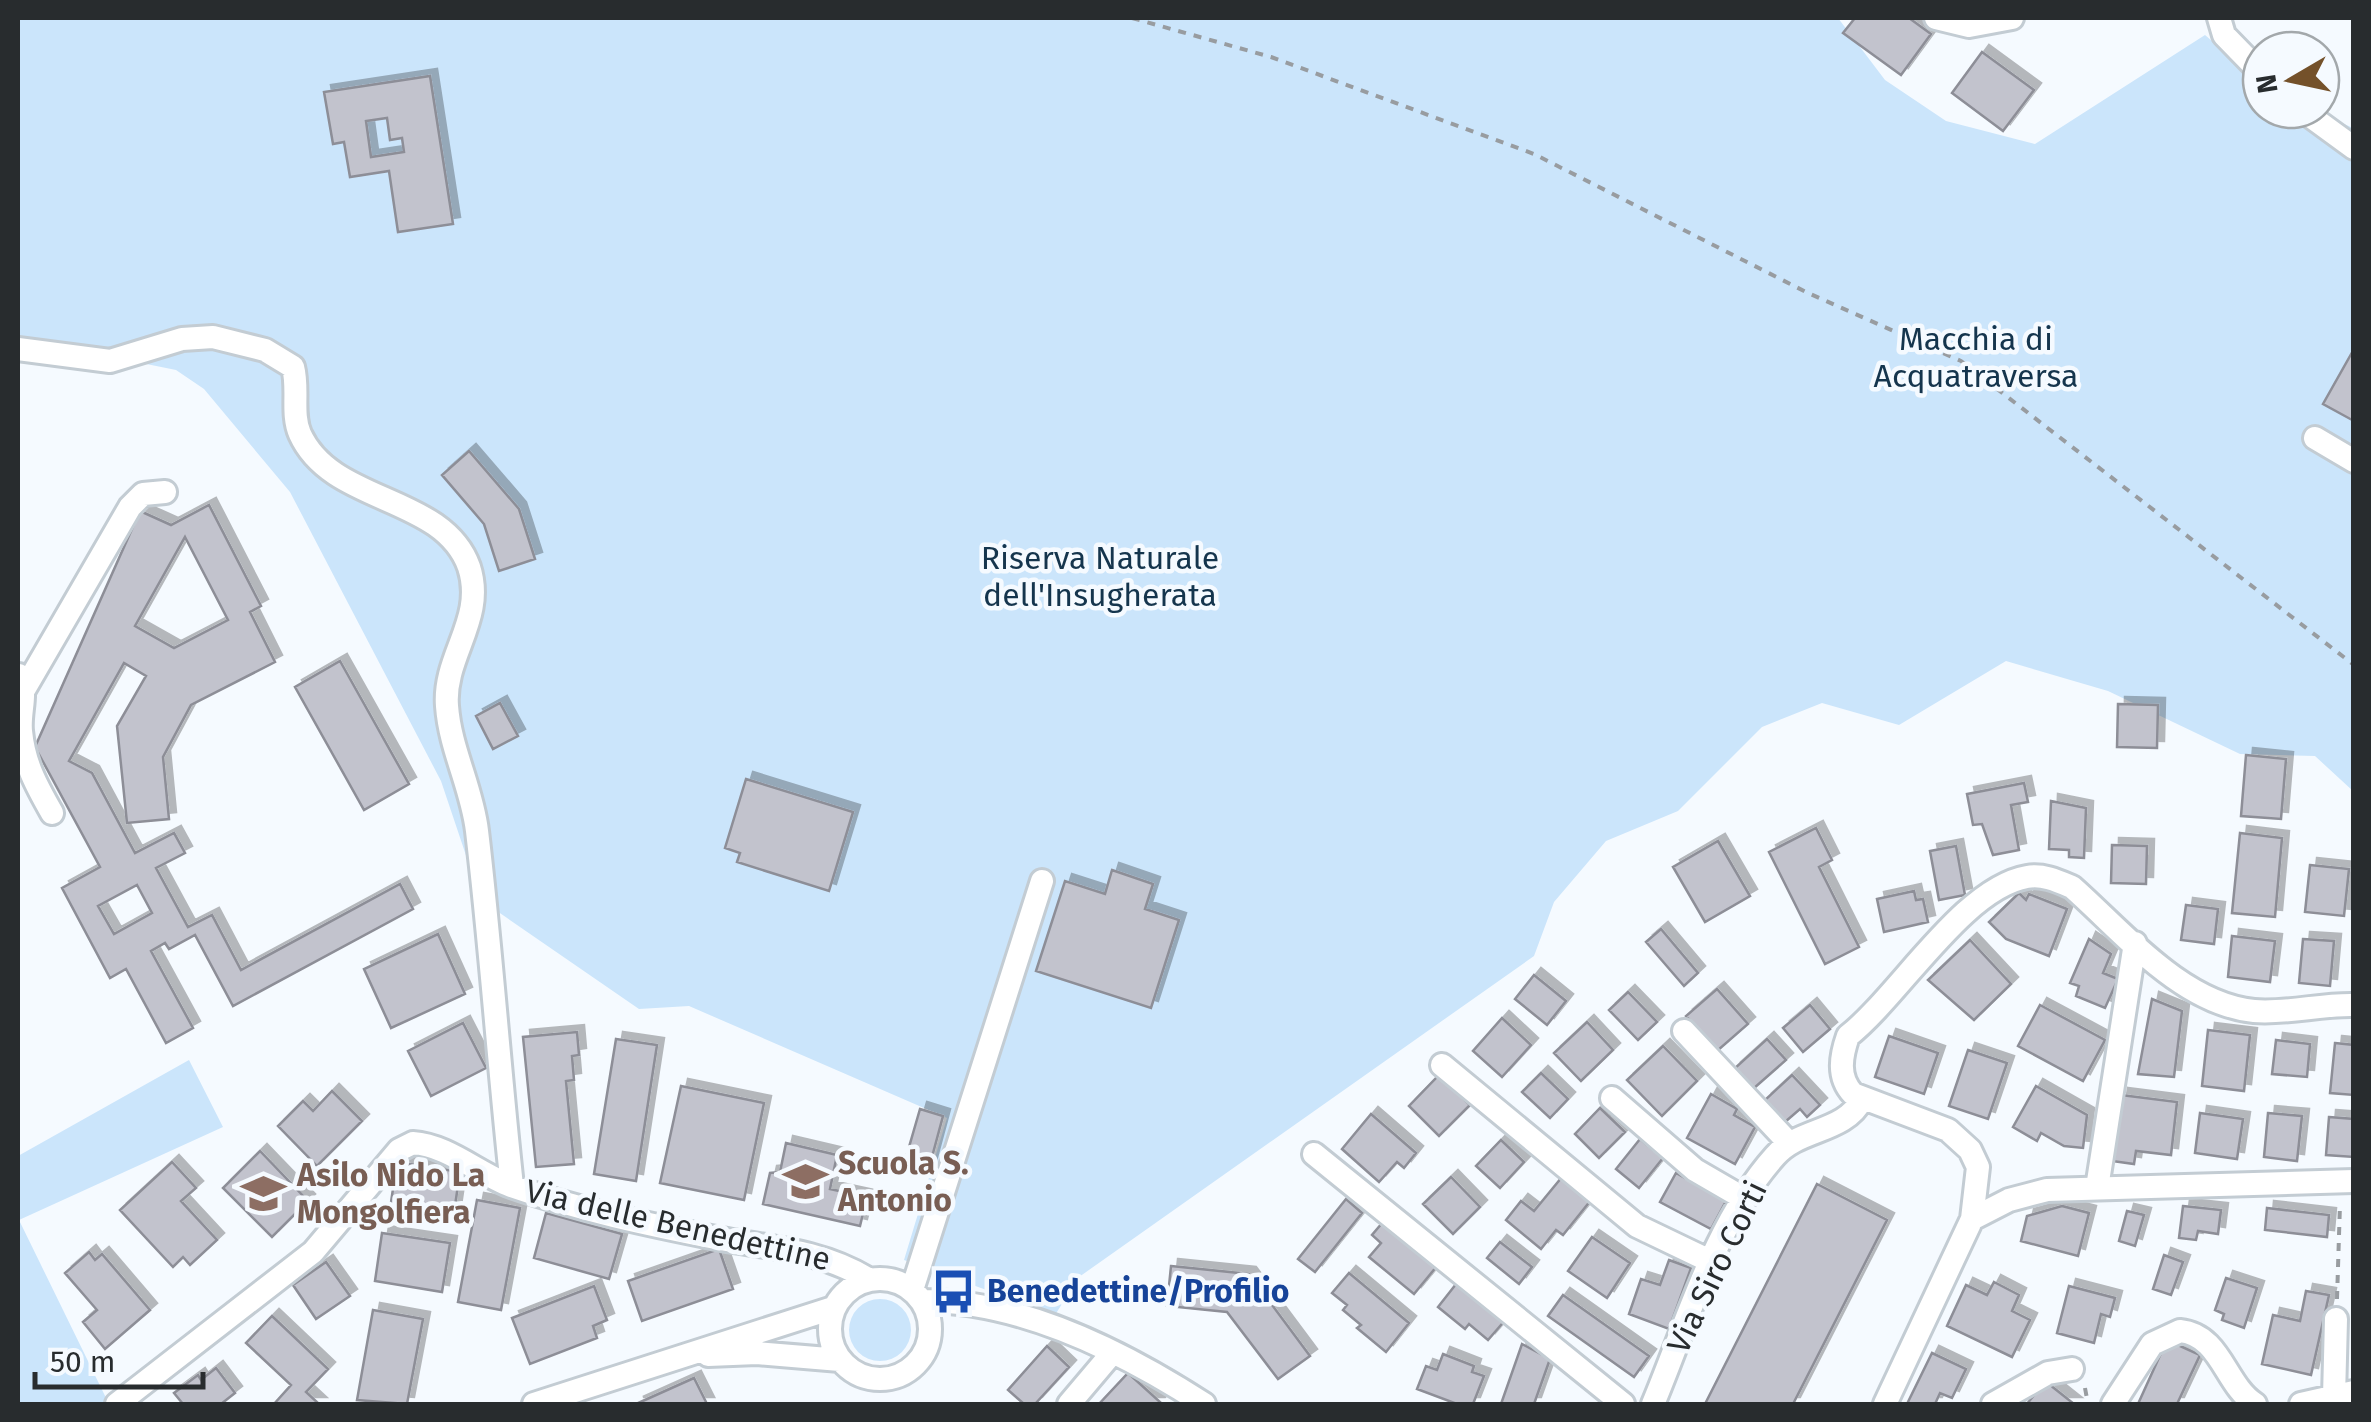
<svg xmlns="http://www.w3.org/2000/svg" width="2371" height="1422" font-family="'Fira Sans',sans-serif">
<defs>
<filter id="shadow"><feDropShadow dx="7" dy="-7" stdDeviation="0" flood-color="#0004"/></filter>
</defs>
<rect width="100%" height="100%" fill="#f5faff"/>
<!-- green -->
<path fill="#cbe5fb" d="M18 18H1838L1885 80 1946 121 2035 144 2205 35 2261 83V110H2313L2353 128V791L2315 756 2240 754 2108 691 2006 661 1899 725 1822 703 1762 727 1678 811 1606 841 1554 902 1534 956 1079 1277 1055 1315 904 1260 947 1118 689 1006 639 1009 481 900 441 781 290 492 204 389 176 370 18 338Z
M189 1060 223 1127 19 1220 109 1404H18V1156Z
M849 1330a31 31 0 1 1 62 0a31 31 0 1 1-62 0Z"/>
<!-- building -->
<path fill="#c2c3cd" stroke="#8d8e97" stroke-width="2.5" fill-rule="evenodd" filter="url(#shadow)" d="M1855 18H1909L1931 34 1901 75 1843 33Z
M1982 52 2034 90 2003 131 1952 93Z
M430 76 453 224 398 232 389 171 350 177 344 142 333 144 324 92ZM387 118 390 140 402 138 404 152 371 157 366 121Z
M2354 349V421L2323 404Z
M469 451 519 509 535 559 499 571 484 524 442 475Z
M209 505 261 606 250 612 275 662 191 705 163 757 169 819 127 823 117 726 146 676 124 663 69 761 92 773 135 853 174 833 185 853 156 868 188 927 212 915 241 970 400 884 413 909 233 1006 195 935 169 949 165 943 151 951 193 1028 166 1043 126 969 110 978 62 888 100 867 35 747 140 511 171 525ZM185 537 228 620 174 648 135 626ZM137 885 152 913 114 934 98 906Z
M340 661 409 784 364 810 295 687Z
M500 703 518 736 493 749 476 716Z
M2118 704 2158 705 2157 748 2117 747Z
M2246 755 2286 759 2281 819 2241 816Z
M746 779 853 812 829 891 737 862 740 853 725 848Z
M2024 783 2028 802 2011 805 2019 850 1993 855 1982 824 1973 825 1967 794Z
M2051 801 2086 808 2084 858 2069 857V850L2049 849Z
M1816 828 1832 860 1819 867 1859 947 1825 964 1769 852Z
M2240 833 2282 838 2275 917 2232 913Z
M1718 841 1750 896 1705 922 1673 867Z
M2112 845 2147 846 2146 884 2111 883Z
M1956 846 1965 895 1939 900 1930 851Z
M2310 865 2349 869 2344 916 2305 912Z
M1112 870 1153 884 1145 909 1179 920 1151 1008 1036 971 1065 881 1105 894Z
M1914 891 1916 900 1923 899 1928 922 1884 932 1877 899Z
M2019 893 2026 900 2029 894 2067 909 2049 956 2006 939 1989 922Z
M2186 905 2218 909 2214 944 2181 940Z
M1661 929 1698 973 1684 986 1646 942Z
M438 934 465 994 391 1028 364 969Z
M2232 936 2275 941 2270 982 2228 977Z
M2089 939 2111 954 2103 973 2118 979 2105 1008 2076 996 2079 986 2070 983Z
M2303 939 2334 941 2330 986 2299 983Z
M1970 940 2011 984 1974 1020 1928 980Z
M1534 975 1566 1001 1547 1025 1515 999Z
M1717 989 1748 1024 1717 1051 1686 1016Z
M1628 992 1657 1022 1638 1040 1609 1010Z
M2152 999 2182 1011 2174 1077 2138 1074Z
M1810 1005 1830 1029 1803 1052 1783 1028Z
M2040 1005 2105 1040 2083 1081 2018 1046Z
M1502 1018 1531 1045 1502 1077 1473 1051Z
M1587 1022 1613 1050 1581 1081 1554 1053Z
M463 1023 486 1068 431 1096 408 1051Z
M2208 1030 2250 1035 2244 1091 2202 1086Z
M577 1032 579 1055 572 1056 574 1080 566 1081 574 1164 536 1167 523 1037Z
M1889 1036 1938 1053 1924 1094 1875 1077Z
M616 1039 657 1045 636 1181 594 1174Z
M1767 1039 1786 1060 1753 1089 1734 1069Z
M2276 1040 2310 1044 2307 1077 2272 1074Z
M2335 1043 2354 1045V1095L2330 1093Z
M1663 1046 1697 1081 1662 1116 1627 1080Z
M1968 1050 2007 1063 1988 1119 1949 1106Z
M1541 1073 1568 1099 1550 1118 1522 1092Z
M1439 1075 1470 1105 1439 1136 1409 1106Z
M1792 1075 1820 1105 1807 1117 1800 1109 1785 1122 1765 1100Z
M681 1086 764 1103 744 1200 660 1183Z
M2036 1086 2087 1115 2083 1148 2064 1146 2041 1133 2037 1141 2013 1127Z
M332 1091 362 1121 317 1166 278 1126 303 1101 313 1111Z
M1711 1094 1737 1109 1734 1115 1755 1127 1735 1164 1687 1138Z
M2121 1095 2177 1102 2171 1155 2136 1151 2134 1164 2112 1161Z
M1600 1108 1625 1132 1599 1158 1575 1134Z
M920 1109 943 1116 929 1168 905 1161Z
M2200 1113 2243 1119 2237 1159 2195 1153Z
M2268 1113 2302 1116 2297 1161 2264 1157Z
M1371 1114 1416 1153 1404 1168 1397 1162 1379 1182 1342 1149Z
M2329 1117 2354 1119V1157L2326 1155Z
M1640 1139 1663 1158 1639 1188 1616 1169Z
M1501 1140 1524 1162 1500 1188 1476 1166Z
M786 1143 837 1155 830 1189 867 1197 860 1226 763 1204 770 1173 780 1172Z
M260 1151 308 1201 272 1237 223 1188Z
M172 1162 196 1188 181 1201 217 1240 190 1265 183 1257 173 1267 120 1210Z
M397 1162 460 1172 453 1219 390 1209Z
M1676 1173 1726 1201 1711 1229 1660 1202Z
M1451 1177 1480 1207 1453 1234 1423 1204Z
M1562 1177 1591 1200 1563 1235 1556 1230 1541 1249 1506 1220 1521 1201 1534 1211Z
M1817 1184 1887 1220 1793 1404H1705Z
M1346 1199 1362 1213 1315 1272 1298 1259Z
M477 1200 520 1208 501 1310 458 1302Z
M2062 1206 2089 1213 2078 1256 2021 1241 2027 1216Z
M2183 1206 2221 1210 2218 1234 2198 1231 2196 1240 2179 1238Z
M2267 1208 2329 1215 2327 1237 2265 1230Z
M2127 1211 2144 1215 2135 1246 2119 1241Z
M546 1213 622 1234 609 1279 534 1258Z
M1383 1222 1437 1266 1414 1294 1369 1257 1381 1243 1372 1235Z
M382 1233 450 1243 442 1292 375 1281Z
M1592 1237 1630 1263 1607 1298 1568 1271Z
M1500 1242 1532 1267 1519 1284 1487 1258Z
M719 1249 733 1289 642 1321 628 1281Z
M89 1252 95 1260 102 1254 150 1310 105 1349 83 1322 97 1310 65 1273Z
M2164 1255 2183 1262 2171 1295 2153 1289Z
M1669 1260 1691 1268 1669 1329 1629 1314 1641 1279 1660 1285Z
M326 1262 350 1296 316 1319 293 1285Z
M1171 1266 1249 1274 1310 1356 1278 1379 1227 1312 1167 1306Z
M1349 1273 1409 1323 1386 1352 1357 1328 1361 1325 1343 1310 1347 1305 1332 1293Z
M2226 1278 2257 1288 2244 1328 2222 1320 2224 1314 2215 1310Z
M1460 1279 1507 1318 1488 1340 1469 1324 1465 1329 1438 1307Z
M1994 1282 2019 1295 2012 1311 2030 1320 2012 1357 1947 1326 1966 1285 1987 1295Z
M594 1286 607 1320 593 1326 597 1338 530 1364 512 1318Z
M2069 1286 2115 1298 2110 1317 2101 1314 2094 1343 2057 1333Z
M2306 1291 2329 1295 2311 1375 2262 1364 2273 1315 2300 1321Z
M1563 1295 1649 1356 1634 1377 1548 1316Z
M373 1310 423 1319 407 1404 357 1400Z
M272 1316 328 1369 306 1392 319 1404H274L291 1385 246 1343Z
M2167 1340 2200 1355 2177 1404H2138Z
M1522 1344 1550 1359 1534 1404H1501Z
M1047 1346 1069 1367 1035 1404H1024L1008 1390Z
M1932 1353 1966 1369 1952 1398 1940 1393 1935 1404H1907Z
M1443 1354 1474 1366 1472 1372 1484 1376 1473 1404H1457L1417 1389 1426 1366 1437 1370Z
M216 1368 235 1393 221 1404H183L174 1393 198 1375 201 1380Z
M1128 1373 1160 1402 1158 1404H1099Z
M694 1378 707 1404H636Z
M2045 1381 2074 1404H2027Z"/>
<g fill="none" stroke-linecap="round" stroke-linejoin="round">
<defs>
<path id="minor" d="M1936 18 1969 26 2012 18
M2219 18 2224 35 2261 73
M2302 110 2354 148
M18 349 110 361 182 339 213 337 265 350 293 367C299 389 291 414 300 434 332 505 443 494 469 567 486 619 443 656 447 706 450 749 472 788 477 831 491 949 499 1068 512 1186
M2315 438 2354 461
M19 675C28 694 19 711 21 731 24 763 36 785 52 813
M25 688 130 507 143 494 165 492
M1684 1031 1788 1142
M1442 1065 1637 1226 1712 1262
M1612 1098 1695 1170 1745 1199
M1314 1154 1623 1404
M2097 1188 2135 943
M1972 1219 2009 1200 2047 1190 2354 1181
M830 1329a50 50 0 1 1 100 0a50 50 0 1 1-100 0Z
M912 1290 1042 881
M922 1301C1021 1300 1122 1351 1204 1404
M708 1355 757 1353 840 1360
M2334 1397 2336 1319
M117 1404 313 1252 399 1150 413 1143C447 1145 479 1174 511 1186 579 1210 650 1225 721 1239 773 1248 822 1251 868 1279
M534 1404 833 1308
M1069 1404 1113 1352
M1653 1404C1687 1323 1715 1223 1775 1156 1799 1128 1845 1133 1862 1099
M1885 1404 1972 1219 1978 1167 1970 1150 1948 1130 1853 1094C1837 1077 1841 1056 1848 1036 1899 996 1963 888 2027 877 2043 874 2058 881 2072 887 2123 932 2182 1004 2254 1011 2287 1014 2320 1004 2354 1005
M1993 1404 2048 1373 2072 1369
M2113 1404 2152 1344 2180 1331C2221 1335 2225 1385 2255 1404
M2301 1404 2354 1392"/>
</defs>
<!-- minor casing -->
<use href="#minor" stroke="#c3ccd3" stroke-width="28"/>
<!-- path -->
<path stroke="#989ca0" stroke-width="4" stroke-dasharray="8 8" stroke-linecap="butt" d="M1132 18 1271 57 1534 154 1806 292 1961 361 2354 665
M2337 1299 2340 1204
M2085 1388 2088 1404"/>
<!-- minor -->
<use href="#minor" stroke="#fff" stroke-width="22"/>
</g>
<!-- icons -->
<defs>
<symbol id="school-bare" viewBox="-9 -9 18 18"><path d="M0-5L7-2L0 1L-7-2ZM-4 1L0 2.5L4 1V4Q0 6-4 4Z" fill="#8d6e63" stroke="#f5faff" stroke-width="2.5" paint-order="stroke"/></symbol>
<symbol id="bus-bare" viewBox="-9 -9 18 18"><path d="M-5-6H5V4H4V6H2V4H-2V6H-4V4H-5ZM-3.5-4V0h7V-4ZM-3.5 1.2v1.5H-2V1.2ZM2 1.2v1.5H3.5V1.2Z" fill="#1a4fb4" stroke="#f5faff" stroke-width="2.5" paint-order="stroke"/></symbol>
</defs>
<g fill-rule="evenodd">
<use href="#school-bare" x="774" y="1150" width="63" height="63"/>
<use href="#school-bare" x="232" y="1162" width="63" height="63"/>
<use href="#bus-bare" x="922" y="1260" width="63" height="63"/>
</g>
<g text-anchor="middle" stroke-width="9" stroke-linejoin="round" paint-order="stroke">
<!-- park labels -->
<g font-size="32" fill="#15354d" stroke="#f5faff">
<text x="1976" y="350">Macchia di<tspan x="1976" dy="37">Acquatraversa</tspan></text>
<text x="1100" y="569">Riserva Naturale<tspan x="1100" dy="37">dell'Insugherata</tspan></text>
</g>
<!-- education labels -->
<g font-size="32" font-weight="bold" fill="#785e54" stroke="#f5faff" text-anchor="start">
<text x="838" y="1174">Scuola S.<tspan x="838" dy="37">Antonio</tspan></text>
<text x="297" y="1186">Asilo Nido La<tspan x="297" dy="37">Mongolfiera</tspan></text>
</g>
<!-- street labels -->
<g font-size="32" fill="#282c2e" stroke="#f5faff">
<text transform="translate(678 1225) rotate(13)" y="11">Via delle Benedettine</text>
<text transform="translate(1717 1267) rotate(-64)" y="11">Via Siro Corti</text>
</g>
<!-- transit labels -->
<g font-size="32" font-weight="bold" fill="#164399" stroke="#f5faff" text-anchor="start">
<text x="987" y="1302">Benedettine/Profilio</text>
</g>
</g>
<!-- border -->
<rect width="2371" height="1422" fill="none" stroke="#282c2e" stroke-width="40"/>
<!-- north arrow -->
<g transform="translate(2291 80) rotate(261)"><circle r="48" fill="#f5faff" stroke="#a3a8ab" stroke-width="2.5"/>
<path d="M0-8L18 38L0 25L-18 38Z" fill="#74512a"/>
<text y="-15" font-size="28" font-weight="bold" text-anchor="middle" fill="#282c2e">N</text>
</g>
<!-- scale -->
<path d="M35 1372v15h168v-15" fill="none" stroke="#282c2e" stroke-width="5"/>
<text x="50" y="1372" font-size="30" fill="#282c2e" stroke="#f5faff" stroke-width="8" paint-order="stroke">50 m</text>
</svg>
